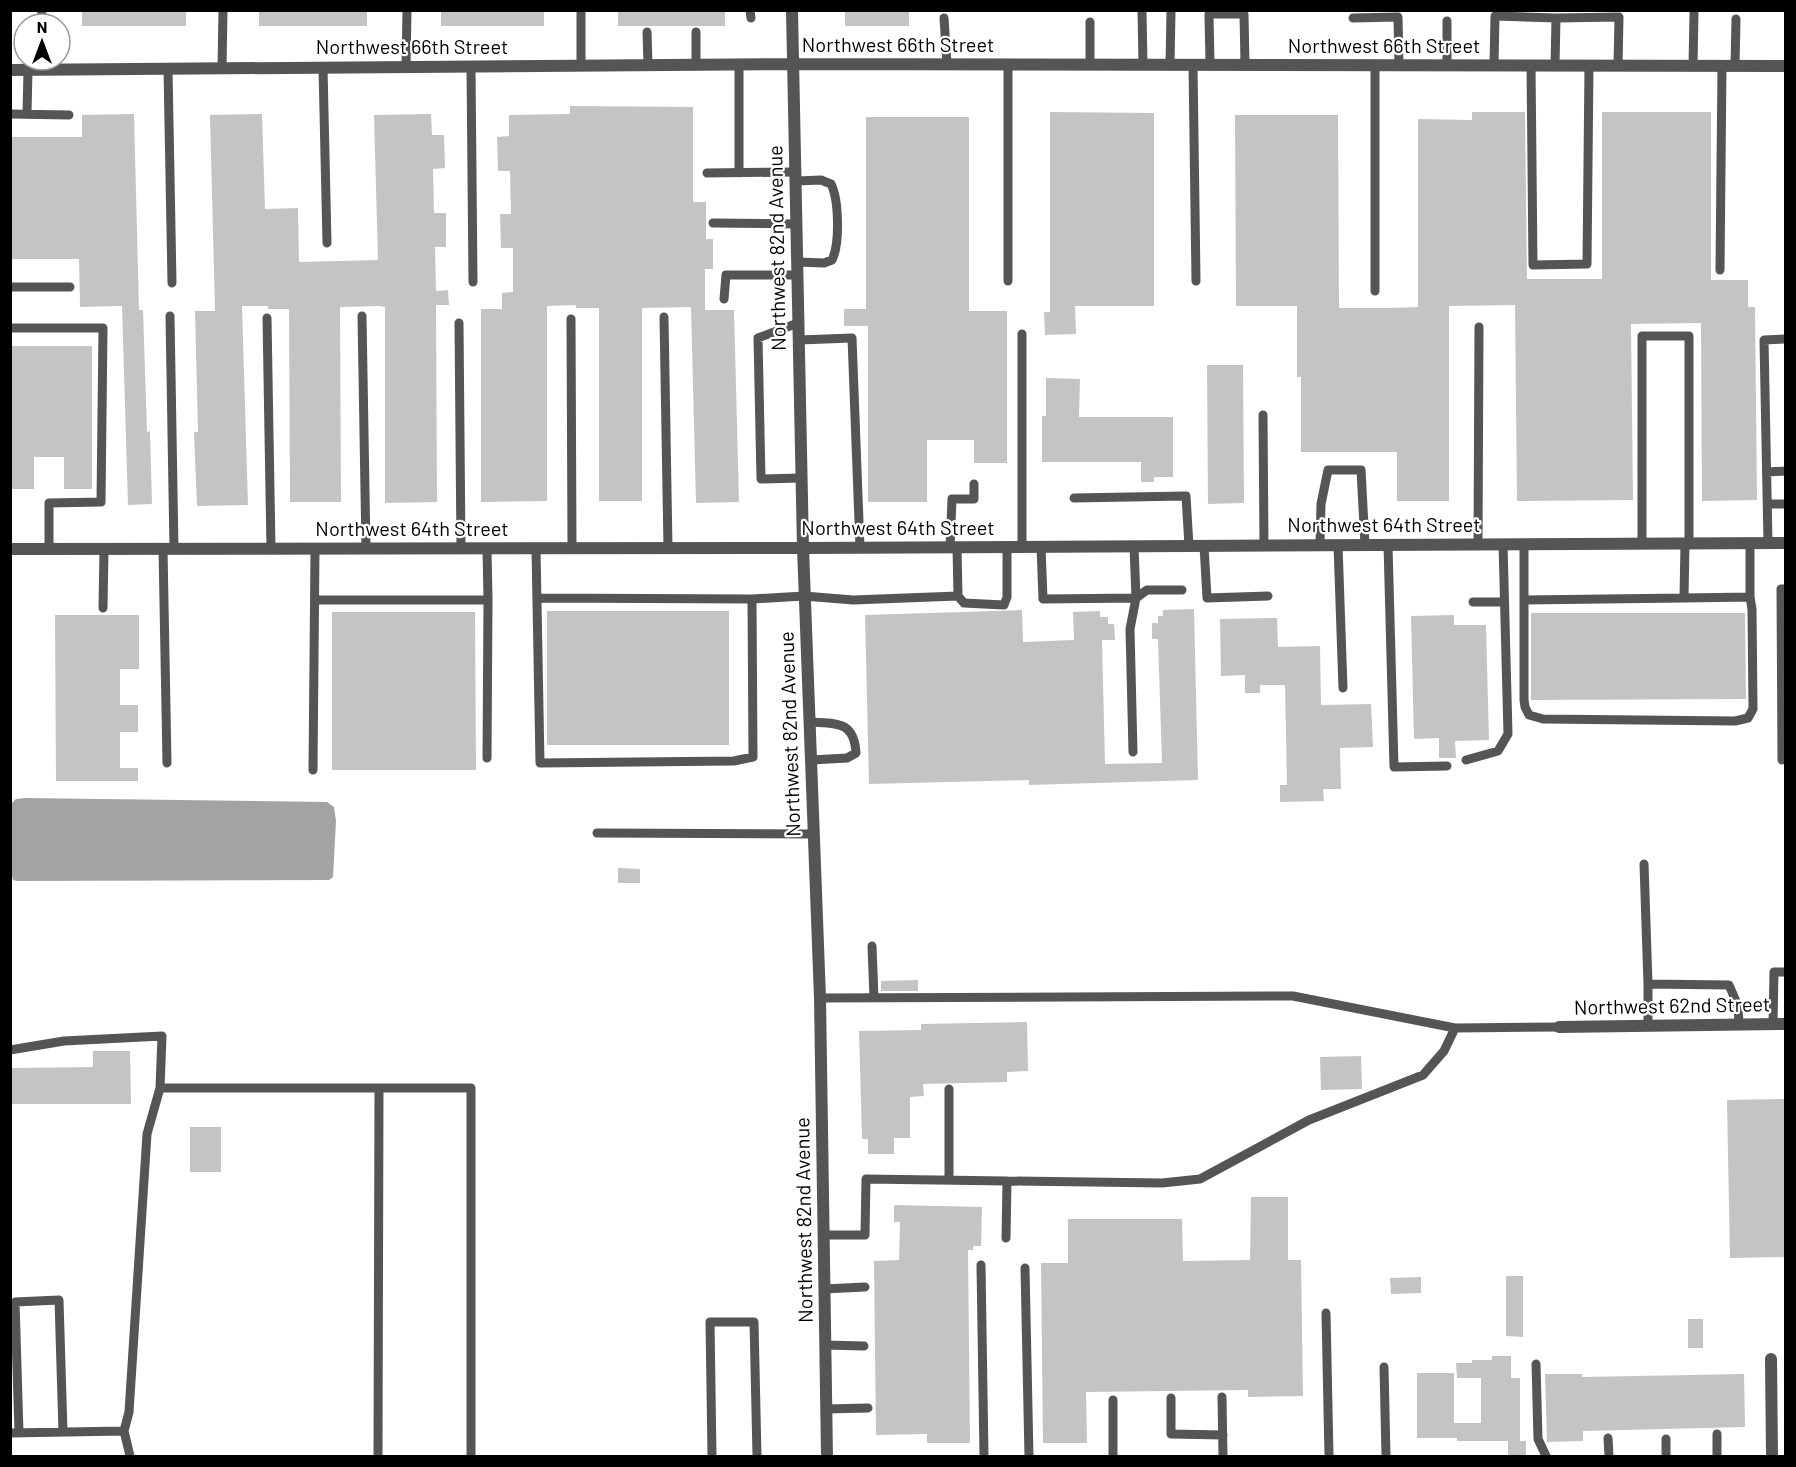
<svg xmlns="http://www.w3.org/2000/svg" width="1796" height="1467" font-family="Barlow,sans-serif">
<rect width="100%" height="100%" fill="#fff"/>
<!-- water -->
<path fill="#a3a3a3" d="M25 798 327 802 334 807 336 821 333 877 329 880 17 881 13 880 11 873V804L16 799Z"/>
<!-- building -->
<path fill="#c4c4c4" d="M82 10H186V26H82Z
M259 10H367V26H259Z
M441 10H544V26H441Z
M618 10H725V26H618Z
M845 10H909V26H845Z
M570 106 693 107V202H706V239H713V269H705V310H734L739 502 696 503 691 307 642 308V501H599V308H576V305L547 306V501L481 502V309H502V293L513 292V248H501L500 214H511L510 171H498L497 137 509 136V115L570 114Z
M1050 112 1154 113V306H1075L1076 334 1045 335 1044 312H1050Z
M1472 112H1525L1527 279H1602V112H1711V280H1748V307H1755L1757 500 1702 501 1701 323 1631 324 1633 500 1517 501 1515 305 1449 306V501H1397V452H1301V377H1297V306H1236L1235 115H1338L1339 308H1390L1418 307V119L1472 120Z
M134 114 139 310H143L147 432 150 431 152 504 128 505 122 306 80 307 79 259H10V137H82V115Z
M262 114 265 209 298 208 299 262 378 260 374 115 431 114 432 135H444L445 168 433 169 434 213H446V247H435L436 291 448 290 449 305H436L437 502 385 503V307L380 306 340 307 341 502H290L289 309H268V306H242L248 505 197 506 194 432H198L195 311H215L210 115Z
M866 117H969V311H1007V463H974V440H927V502H868V326H844V309H866Z
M10 346H92V489H64V457H34V489H10Z
M1207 365H1243L1244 503 1208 504Z
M1046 378 1080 379 1079 417H1173V477H1154V482H1141V462H1042V416H1046Z
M1194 609 1198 780 1029 785V780L869 784 865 615 1022 610 1023 642 1074 640 1073 612 1100 611V617H1108V624H1114L1115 640H1102L1105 764 1162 763 1158 639H1152V623H1158V616H1163V610Z
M547 611H729V745H547Z
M332 612H475L476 770H332Z
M1531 613H1745L1746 699 1531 700Z
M55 615H139V669H120V705H138V732H120V768H138V781H56Z
M1454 615V625H1486L1489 740 1455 741 1456 758H1439V738L1414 739 1411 616Z
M1277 618 1278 647 1320 646 1321 705 1371 704 1373 747 1340 748 1341 789H1323L1324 801 1280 802V785H1287L1285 685H1260V693H1245V675L1221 676 1220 619Z
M618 868 640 869V883H618Z
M918 980V991H881V981Z
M1027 1022 1028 1071 1007 1072V1082L923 1084 924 1096 910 1097V1138H894V1154H868V1139H862L859 1031 921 1030V1024Z
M93 1051H130L131 1104H10V1068L93 1067Z
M1361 1056 1362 1089 1321 1090 1320 1057Z
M1785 1099V1257L1730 1258 1727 1100Z
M190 1127H221V1172H190Z
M1251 1197H1288V1260H1301L1303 1396 1248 1397V1390L1086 1392 1087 1443H1043L1041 1263H1068V1219H1182L1183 1261 1250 1260Z
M894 1205 982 1207 981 1246H973V1250H968L970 1443H927V1434L876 1435 874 1261 899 1260 900 1222H894Z
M1506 1276H1523V1337L1506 1336Z
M1421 1277V1293L1391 1294 1390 1278Z
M1688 1319H1703V1348H1688Z
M1492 1356H1511V1378H1520V1441H1526V1456H1508V1441H1457V1438H1417V1373H1454V1423H1481V1378H1457L1456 1363H1472V1360H1492Z
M1545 1374H1582V1377L1744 1374 1745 1427 1583 1431V1441L1547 1442Z"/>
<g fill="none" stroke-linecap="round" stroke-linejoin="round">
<!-- service -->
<path stroke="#555" stroke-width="9" d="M581 10V66
M750 10 751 18
M1142 11 1143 65
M944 18 947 64
M1353 18 1398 17 1399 65
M1556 18 1619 17 1618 65
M1447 21V65
M1090 22V65
M41 24 42 10
M647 32 648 65
M696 32V65
M1008 64V281
M1170 65 1171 11
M1193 65 1196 281
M1210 65 1209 14H1244L1245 65
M1375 65V291
M1494 65 1495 16 1556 18 1555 65
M1531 65 1533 265 1587 264 1589 65
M1693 66 1694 13
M1735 66 1736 19
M406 67 407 10
M471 67 473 282
M222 68 223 10
M323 68 327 243
M168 69 172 283
M10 114 69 115
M27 114 28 70
M707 173 795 172
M739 173V64
M796 181 821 180 831 184C839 200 840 244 832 260L824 263 797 262
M713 223 796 224
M1720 270 1722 66
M10 287H70
M724 299 726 275H798
M170 316 174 549
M362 316 366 549
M664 317 668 548
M267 318 271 549
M571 319 572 549
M459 323 461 549
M798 323 758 338 761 479 801 478
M10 328H103L101 502 49 503V549
M1022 334V547
M799 340 852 338 860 548
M1263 415 1264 546
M1767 472 1786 471
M1074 498 1186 496 1189 546
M1768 504H1786
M1642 543V336H1689V543
M1768 543 1764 340 1786 339
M1478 544 1479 327
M1524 544V600L1684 598 1685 543
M1320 545 1321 504 1328 470H1361L1365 545
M1338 545 1343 688
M1388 545 1394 767 1447 766
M1204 546 1207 598 1268 596
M1041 547 1043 599 1136 598 1134 546
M950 548 952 499H974V484
M163 549 167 763
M536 549 540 763 734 761 753 757 752 599 804 596 853 600 958 596 957 547
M958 596 964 603 1004 605 1007 597V547
M537 598 752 599
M1684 598 1750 597V543
M315 600H488L487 549
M1524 600V700L1525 707 1529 715 1543 719 1735 721 1748 718 1753 709 1752 609 1750 597
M1473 602H1504
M103 608 104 549
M809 722C836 724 854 720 856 753L847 758 811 760
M1133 752 1130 629 1136 598 1147 590H1182
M487 758 488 600
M1466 760 1498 751 1508 734 1503 544
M1782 760 1781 589H1786
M313 770 315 549
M597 833 813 834
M1644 864 1648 984
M872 946 874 998
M820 998 1293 996 1455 1028 1559 1027
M1773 1024 1774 972H1786
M1648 1025V984L1729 985 1738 1006 1739 1024
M10 1050 64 1041 162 1036 160 1088 147 1134 129 1412 124 1431
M160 1088H471V1456
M949 1089V1180
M1007 1181 1162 1183 1200 1179 1309 1120 1423 1075 1444 1051 1455 1028
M823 1235H865L866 1179 1007 1181 1006 1238
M981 1265 984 1456
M1025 1268 1029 1456
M824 1289 865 1287
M1326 1313 1329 1456
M825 1345 864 1346
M1536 1364 1538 1439 1546 1456
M1384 1367 1386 1456
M1222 1397 1223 1456
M1171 1398V1434L1223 1435
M1113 1400V1456
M826 1409 868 1408
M10 1433 124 1431 130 1456
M19 1433 15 1302 59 1300 63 1432
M1717 1434V1456
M1608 1438 1609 1456
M1666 1439V1456
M378 1456 379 1088
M712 1456 710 1322H754L757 1456"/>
<!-- minor -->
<path stroke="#555" stroke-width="12" d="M792 10 803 548 820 998 827 1456
M10 70 793 64 1786 66
M10 549 803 548 1786 543
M1559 1027 1786 1024
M1771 1359 1772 1456"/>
</g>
<g text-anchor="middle" stroke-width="4.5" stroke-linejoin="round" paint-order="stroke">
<!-- street labels -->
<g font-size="20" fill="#000" stroke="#fff">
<text x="898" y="52">Northwest 66th Street</text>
<text x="1384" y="53">Northwest 66th Street</text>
<text x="412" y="54">Northwest 66th Street</text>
<text transform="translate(777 248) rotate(-91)" y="7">Northwest 82nd Avenue</text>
<text x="1384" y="532">Northwest 64th Street</text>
<text x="898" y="535">Northwest 64th Street</text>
<text x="412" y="536">Northwest 64th Street</text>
<text transform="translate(790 734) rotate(-92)" y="7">Northwest 82nd Avenue</text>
<text transform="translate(1672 1006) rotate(-1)" y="7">Northwest 62nd Street</text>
<text transform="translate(804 1220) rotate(-91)" y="7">Northwest 82nd Avenue</text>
</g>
</g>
<!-- border -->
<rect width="1796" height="1467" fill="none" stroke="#000000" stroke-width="24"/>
<!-- north arrow -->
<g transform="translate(42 42)"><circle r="28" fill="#ffffff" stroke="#999999" stroke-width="1.5"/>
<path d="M0-4.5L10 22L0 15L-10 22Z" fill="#000000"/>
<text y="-9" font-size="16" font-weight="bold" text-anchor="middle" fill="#000000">N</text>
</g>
</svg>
